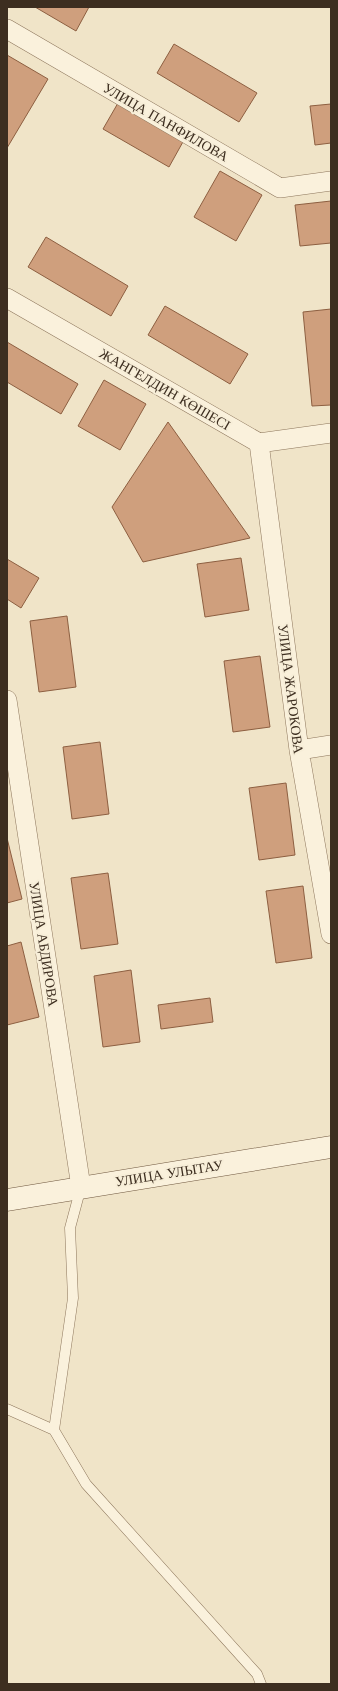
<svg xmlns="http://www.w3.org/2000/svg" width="338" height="1691" font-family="'Libre Baskerville',serif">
<rect width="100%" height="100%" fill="#f0e4c8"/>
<!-- building -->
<path fill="#cf9f7d" stroke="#8d5f41" d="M35 7H89L76 31Z
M174 44 257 93 239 122 157 73Z
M7 55 48 79 7 148Z
M118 103 184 140 169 167 103 129Z
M331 104V143L315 145 310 106Z
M220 171 262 195 236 241 194 217Z
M331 201V243L300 246 295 205Z
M46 237 128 286 111 316 28 267Z
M165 306 248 354 230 384 148 335Z
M331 309V405L312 406 303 312Z
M7 342 78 384 61 414 7 382Z
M104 380 146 404 120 450 78 426Z
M168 422 250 538 143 562 112 507Z
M241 558 249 610 205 617 197 564Z
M7 559 39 578 21 608 7 599Z
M67 616 76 687 39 692 30 621Z
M260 656 270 727 233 732 224 661Z
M100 742 109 814 72 819 63 747Z
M286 783 295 855 259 860 249 788Z
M7 838 22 899 7 903Z
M108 873 118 944 81 949 71 878Z
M303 886 312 958 276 963 266 891Z
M21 942 39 1017 7 1025V946Z
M131 970 140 1042 103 1047 94 976Z
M210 998 213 1022 161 1029 158 1005Z"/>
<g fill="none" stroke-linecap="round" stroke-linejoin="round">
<defs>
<path id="lane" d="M7 1409 54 1430 86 1484 257 1674 261 1684
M54 1430 73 1298 70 1228 81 1187"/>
<path id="street" d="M7 29 280 188 331 181
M7 298 259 443 331 433
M259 443 299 750 331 934
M7 700 81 1187
M299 750 331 745"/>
<path id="secondary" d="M7 1200 331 1147"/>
</defs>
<!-- lane casing -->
<use href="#lane" stroke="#8d765c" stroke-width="11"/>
<!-- street casing -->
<use href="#street" stroke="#8d765c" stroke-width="20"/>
<!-- secondary casing -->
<use href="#secondary" stroke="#6f573f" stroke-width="23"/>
<!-- lane -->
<use href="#lane" stroke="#faf1dc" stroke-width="10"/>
<!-- street -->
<use href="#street" stroke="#faf1dc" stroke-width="19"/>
<!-- secondary -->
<use href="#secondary" stroke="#faf1dc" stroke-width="22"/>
</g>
<g text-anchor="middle" stroke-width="4" stroke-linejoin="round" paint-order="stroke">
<!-- street labels -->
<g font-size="14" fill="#3d2e20" stroke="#f7eed8">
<text transform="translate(166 122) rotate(30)" y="5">УЛИЦА ПАНФИЛОВА</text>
<text transform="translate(165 389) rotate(30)" y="5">ЖАНГЕЛДИН КӨШЕСІ</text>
<text transform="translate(291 689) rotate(83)" y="5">УЛИЦА ЖАРОКОВА</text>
<text transform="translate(44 944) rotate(81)" y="5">УЛИЦА АБДИРОВА</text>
<text transform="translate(169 1173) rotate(-9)" y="5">УЛИЦА УЛЫТАУ</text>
</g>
</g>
<!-- border -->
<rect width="338" height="1691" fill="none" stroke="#3d2e20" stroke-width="16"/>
</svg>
